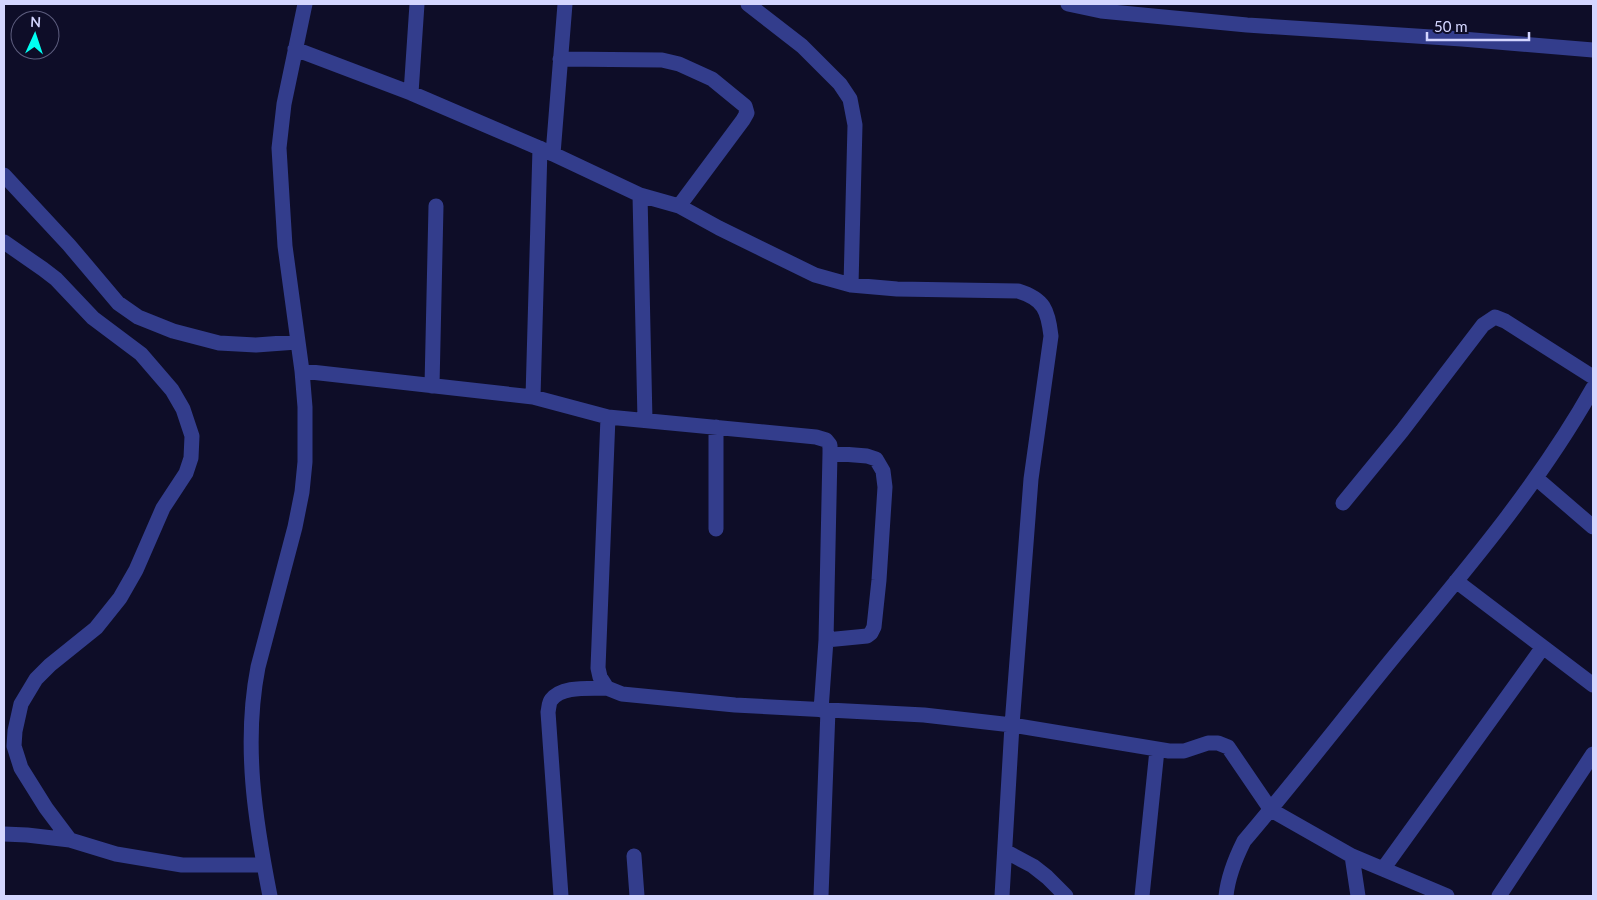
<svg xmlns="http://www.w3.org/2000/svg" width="1597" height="900" font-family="Lato,sans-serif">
<rect width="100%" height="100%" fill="#0e0d28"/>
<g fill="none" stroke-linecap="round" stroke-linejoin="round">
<!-- minor -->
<path stroke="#333d8c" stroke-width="15" d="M748 4 802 46 840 84 850 99 855 125 851 285
M1068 4 1101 11 1247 25 1462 39 1593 50
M295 49 411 93 553 154 640 195 679 206 719 228 815 275 851 285 897 289 1018 291C1044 299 1048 310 1051 336L1031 479 1012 725 1002 896
M560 59 662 60 679 64 712 79 745 106 747 113 743 120 679 206
M411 93 417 4
M553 154 565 4
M4 175 69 245 118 303 138 317 173 331 219 343 256 345 297 342
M640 195 645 420
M4 242 43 269 56 279 93 318 141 354 172 390 183 409 192 436 191 458 186 473 163 508 136 570 120 598 96 628 50 665 36 679 21 704 15 731 14 746 21 768 46 808 70 840 116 854 182 865H264
M302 371 533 397 608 417 816 437 826 440 830 445V453L826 640 821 710
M432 386 436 206
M533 397 540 148
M608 417 598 668 600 677 607 688 622 694 735 705 924 715 1012 725 1169 751H1184L1208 743H1218L1228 747 1271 810 1352 856 1447 896
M716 427V529
M1536 478 1593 527
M1343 503 1402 431 1483 325 1495 317 1505 321 1593 377
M1456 581 1593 685
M826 640 867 636 871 633 874 627 879 580 885 487 883 471 876 459 867 456 830 453
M4 834 27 835 70 840
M1005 851 1033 866 1047 877 1066 896
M634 856 637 896
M1352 856 1358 896
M1383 869 1543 647
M270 896C255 820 243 744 258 667L295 527 302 492 305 462V407L302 371 285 246 279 148 284 104 305 4
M561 896 548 712C549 708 549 702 551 700 562 685 591 689 607 688
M821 896 828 710
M1142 896 1157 750
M1226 896C1228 876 1235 859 1244 841 1295 781 1343 719 1392 659 1464 572 1538 486 1593 388
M1499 896 1593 754"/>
</g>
<!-- border -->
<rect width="1597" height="900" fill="none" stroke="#d4d6ff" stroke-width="10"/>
<!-- north arrow -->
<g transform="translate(35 35) rotate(3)"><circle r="24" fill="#0e0d28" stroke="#5d5d7e"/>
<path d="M0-4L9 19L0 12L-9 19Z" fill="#00fff2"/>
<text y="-8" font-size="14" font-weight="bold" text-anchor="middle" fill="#d4d6ff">N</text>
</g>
<!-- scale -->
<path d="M1427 32v8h102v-8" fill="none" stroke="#d4d6ff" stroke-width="2.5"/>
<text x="1434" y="32" font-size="15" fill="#d4d6ff" stroke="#0e0d28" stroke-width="4" paint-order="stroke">50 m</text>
</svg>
